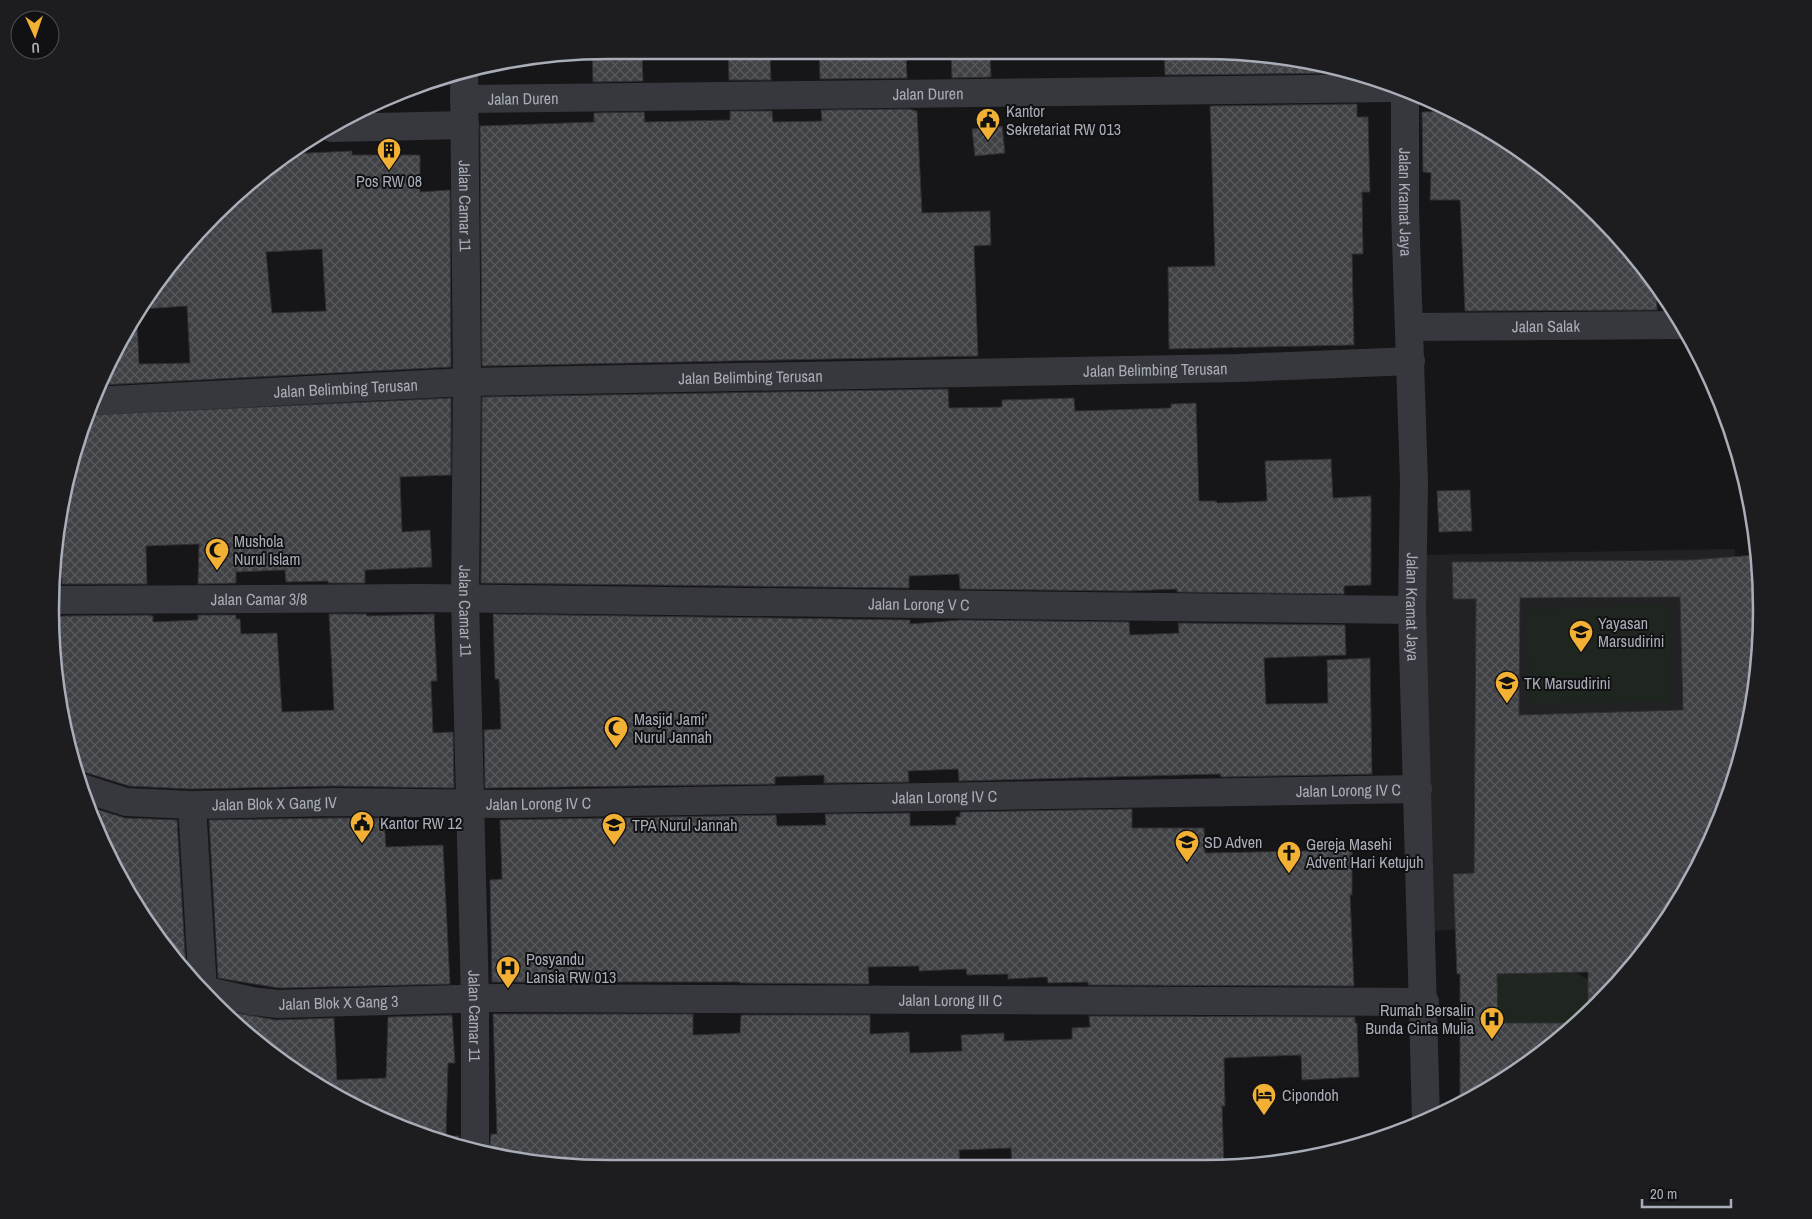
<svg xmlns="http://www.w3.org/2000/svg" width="1812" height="1219" font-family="'Archivo Narrow',sans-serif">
<defs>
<pattern id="building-cross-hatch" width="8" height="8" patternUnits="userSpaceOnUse" patternTransform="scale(1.25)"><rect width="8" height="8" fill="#404145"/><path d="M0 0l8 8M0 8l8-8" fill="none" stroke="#595a5e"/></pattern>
</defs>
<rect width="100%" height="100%" fill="#161618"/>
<!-- built -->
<path fill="#222225" d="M1735 549 1741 751 1720 823 1568 924 1428 931 1421 555Z"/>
<!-- green -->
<path fill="#1e261f" d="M1670 605 1672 701 1530 705 1526 609Z
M1575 972 1592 982 1618 981 1604 998H1588V1014L1576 1023H1518L1499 1042 1497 974Z"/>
<!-- building -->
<path fill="url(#building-cross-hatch)" stroke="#303034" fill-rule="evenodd" d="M1164 50H1202L1311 61 1347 73 1165 75Z
M906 52 907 78 820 79 819 53Z
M951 52H990L991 77 952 78Z
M728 53H770L771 80H729Z
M592 54H642L643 81 593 82Z
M1357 104V117H1368L1370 192H1362L1363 254H1352L1354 345 1169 349 1168 267 1215 266 1210 106Z
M908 109 917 111 922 213 990 211 991 245 974 246 978 356 482 366 480 126 594 122V113L644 112 645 122 730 120V111H772L773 122 822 121 821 110Z
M1456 111 1514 144 1598 214 1656 285 1657 310 1465 311 1460 200H1430L1431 173 1423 172 1422 112Z
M1002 126 1005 153 975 156 972 129Z
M352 151V155H420V192L450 190 451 367 99 385 137 319 139 364 190 363 187 306 142 309 166 269 240 189 286 154ZM322 249 326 311 272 313 266 252Z
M948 389 949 408 1002 407V400L1040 399 1074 398 1075 411 1171 408V404L1196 403 1199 501H1216L1217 503 1267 501 1265 461 1331 459 1333 498 1371 496V585L1344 586V594L1177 592V589L1128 591 960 589 959 574 909 576V588L481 583 482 397Z
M451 398V475L400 477 402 532 430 530 432 567 365 570V583H328V581L286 582 285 570 236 572V583L198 584 199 544 146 546 147 584H62L61 554 54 555 69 465 86 415Z
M1470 490 1472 531 1439 532 1437 491Z
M1757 555 1762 609 1751 718 1720 823 1668 920 1598 1005 1588 1014V972L1497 974 1498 1023H1576L1514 1075 1460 1103V974H1457L1453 874 1474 873 1476 599H1453L1452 562 1690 560ZM1680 597 1683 710 1519 715 1520 598Z
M329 614H366L367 616 434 614 437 681H431L433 733 453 732 454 788 334 786 192 789 129 786 84 772H75L61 719 54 618 64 616 149 615 153 616V622L198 620V615H236V619H240L241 634 277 633 282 712 334 710Z
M493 614 910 620V624L961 620 1129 622 1130 635 1179 633 1178 623 1345 625 1346 655 1264 658 1266 704 1328 703 1327 660 1370 658 1372 774 1221 777 1220 774 959 781 958 769 908 771 909 782 824 783V775L775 777V784L485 788 484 730 501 729 499 679H495Z
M96 809 125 818 177 820 186 969 125 889 97 827Z
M1132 809V828H1204L1205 853 1352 850V895H1350L1354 986 1088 985V982L1048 983 1047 977 1008 979V974L967 975 966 969 919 971V966L868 967 869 984 740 983V982H492L490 880 502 879 500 820 776 815 777 826 826 825 825 814 910 813V826L956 825V817H960V812Z
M334 818H384L386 847 443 845 450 984 279 988 218 978 209 820Z
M220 1010 276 1020 334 1018 337 1080 386 1078 388 1017 452 1015 455 1063H448L446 1136H459V1144L362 1111 298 1075Z
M493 1014H693V1035L740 1033 741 1015H870V1034L909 1032 910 1053 962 1051 961 1035 1004 1033V1041L1072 1039V1028L1090 1027 1089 1016 1355 1017V1023H1357L1359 1077 1302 1080 1301 1055 1224 1058 1225 1106H1222L1224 1167 1202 1169H1012L1011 1148 959 1150 960 1169H610L501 1158 489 1155 491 1134H497Z"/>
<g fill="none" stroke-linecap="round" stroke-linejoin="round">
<!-- minor -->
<g stroke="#37383d" stroke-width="28">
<path id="s1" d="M464 72 467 382 465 599 475 1000V1150"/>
<path id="s2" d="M1405 92V210L1414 482 1412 610 1426 1121"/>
<path id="s3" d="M464 99 1392 88"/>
<path d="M332 128 465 125"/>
<path id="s4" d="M1410 327 1682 325"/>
<path id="s5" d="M91 401 467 382 1238 368 1411 361"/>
<path id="s6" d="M53 600 422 598 1412 610"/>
<path id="s7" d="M79 787 126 802 192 805 334 802 501 804 1418 789"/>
<path d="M192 805 203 990"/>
<path id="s8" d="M202 990 252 1001 278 1004 496 998 1425 1002"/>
</g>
</g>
<!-- icons -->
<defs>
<symbol id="civic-pin" viewBox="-11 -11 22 30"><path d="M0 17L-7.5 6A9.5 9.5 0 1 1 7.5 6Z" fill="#f2b134" stroke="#111113"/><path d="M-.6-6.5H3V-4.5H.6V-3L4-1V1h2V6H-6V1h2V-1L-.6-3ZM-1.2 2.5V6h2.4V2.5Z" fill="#111"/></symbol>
<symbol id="building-pin" viewBox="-11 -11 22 30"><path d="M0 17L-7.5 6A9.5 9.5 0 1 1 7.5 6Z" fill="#f2b134" stroke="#111113"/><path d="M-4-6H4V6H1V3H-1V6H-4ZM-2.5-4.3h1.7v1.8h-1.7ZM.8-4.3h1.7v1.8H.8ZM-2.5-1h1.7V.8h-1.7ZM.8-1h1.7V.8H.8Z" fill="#111"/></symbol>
<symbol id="mosque-pin" viewBox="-11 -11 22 30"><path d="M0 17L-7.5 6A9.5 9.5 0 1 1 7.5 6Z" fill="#f2b134" stroke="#111113"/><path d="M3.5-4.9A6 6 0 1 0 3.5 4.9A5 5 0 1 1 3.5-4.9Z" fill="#111"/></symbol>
<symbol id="school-pin" viewBox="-11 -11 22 30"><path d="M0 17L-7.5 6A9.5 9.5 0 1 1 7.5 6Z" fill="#f2b134" stroke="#111113"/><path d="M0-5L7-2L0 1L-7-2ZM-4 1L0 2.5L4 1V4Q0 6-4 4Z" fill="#111"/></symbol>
<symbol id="church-pin" viewBox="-11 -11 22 30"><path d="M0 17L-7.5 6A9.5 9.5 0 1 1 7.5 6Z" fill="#f2b134" stroke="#111113"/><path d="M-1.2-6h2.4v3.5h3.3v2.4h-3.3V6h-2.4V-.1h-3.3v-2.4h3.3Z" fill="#111"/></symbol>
<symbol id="hospital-pin" viewBox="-11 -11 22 30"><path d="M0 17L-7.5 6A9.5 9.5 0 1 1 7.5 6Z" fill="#f2b134" stroke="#111113"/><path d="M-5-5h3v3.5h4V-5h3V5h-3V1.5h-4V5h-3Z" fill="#111"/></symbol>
<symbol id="hotel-pin" viewBox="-11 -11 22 30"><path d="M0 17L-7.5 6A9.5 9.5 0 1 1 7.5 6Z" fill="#f2b134" stroke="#111113"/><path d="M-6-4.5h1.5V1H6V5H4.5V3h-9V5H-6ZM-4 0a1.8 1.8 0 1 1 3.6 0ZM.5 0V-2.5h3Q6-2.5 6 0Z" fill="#111"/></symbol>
</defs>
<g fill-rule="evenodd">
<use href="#civic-pin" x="974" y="106" width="28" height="38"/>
<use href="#building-pin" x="375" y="136" width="28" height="38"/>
<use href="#mosque-pin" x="203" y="536" width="28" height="38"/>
<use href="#school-pin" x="1567" y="618" width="28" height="38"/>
<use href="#school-pin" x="1493" y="669" width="28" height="38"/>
<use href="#mosque-pin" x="602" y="714" width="28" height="38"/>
<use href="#civic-pin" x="348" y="809" width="28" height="38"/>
<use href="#school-pin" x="600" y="811" width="28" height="38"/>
<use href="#school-pin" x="1173" y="828" width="28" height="38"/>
<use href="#church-pin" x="1275" y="839" width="28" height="38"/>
<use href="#hospital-pin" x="494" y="954" width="28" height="38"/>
<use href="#hospital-pin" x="1478" y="1005" width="28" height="38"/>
<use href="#hotel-pin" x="1250" y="1081" width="28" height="38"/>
</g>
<g text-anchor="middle" stroke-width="4" stroke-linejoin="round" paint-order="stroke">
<!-- street labels -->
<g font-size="16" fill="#a8adb8" stroke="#111113">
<text dy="6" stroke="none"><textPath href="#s3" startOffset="464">Jalan Duren</textPath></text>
<text dy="6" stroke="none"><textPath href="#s3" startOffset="59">Jalan Duren</textPath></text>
<text dy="6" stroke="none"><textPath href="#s2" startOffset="110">Jalan Kramat Jaya</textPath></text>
<text dy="6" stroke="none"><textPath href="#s1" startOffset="134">Jalan Camar 11</textPath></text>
<text dy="6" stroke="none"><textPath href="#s4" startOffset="136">Jalan Salak</textPath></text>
<text dy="6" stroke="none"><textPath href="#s5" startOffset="1065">Jalan Belimbing Terusan</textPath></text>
<text dy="6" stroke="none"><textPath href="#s5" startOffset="660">Jalan Belimbing Terusan</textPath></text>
<text dy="6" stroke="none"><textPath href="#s5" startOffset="255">Jalan Belimbing Terusan</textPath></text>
<text dy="6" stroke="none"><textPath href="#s6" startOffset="206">Jalan Camar 3/8</textPath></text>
<text dy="6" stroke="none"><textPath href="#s6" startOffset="866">Jalan Lorong V C</textPath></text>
<text dy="6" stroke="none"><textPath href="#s2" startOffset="515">Jalan Kramat Jaya</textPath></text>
<text dy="6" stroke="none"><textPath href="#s1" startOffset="539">Jalan Camar 11</textPath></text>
<text dy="6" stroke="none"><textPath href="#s7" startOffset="1272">Jalan Lorong IV C</textPath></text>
<text dy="6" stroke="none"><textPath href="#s7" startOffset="868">Jalan Lorong IV C</textPath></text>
<text dy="6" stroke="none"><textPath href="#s7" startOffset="462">Jalan Lorong IV C</textPath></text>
<text dy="6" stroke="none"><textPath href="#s7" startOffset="198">Jalan Blok X Gang IV</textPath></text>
<text dy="6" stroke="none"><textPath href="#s8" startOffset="750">Jalan Lorong III C</textPath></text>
<text dy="6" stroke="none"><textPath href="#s8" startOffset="138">Jalan Blok X Gang 3</textPath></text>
<text dy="6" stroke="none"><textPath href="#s1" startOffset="944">Jalan Camar 11</textPath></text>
</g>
<!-- poi labels -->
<g font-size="16" fill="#a8adb8" stroke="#111113" text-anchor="start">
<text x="1006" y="117">Kantor<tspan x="1006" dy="18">Sekretariat RW 013</tspan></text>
<text x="389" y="187" text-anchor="middle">Pos RW 08</text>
<text x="234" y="547">Mushola<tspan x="234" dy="18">Nurul Islam</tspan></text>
<text x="1598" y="629">Yayasan<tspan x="1598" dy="18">Marsudirini</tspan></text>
<text x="1524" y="689">TK Marsudirini</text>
<text x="634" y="725">Masjid Jami'<tspan x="634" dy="18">Nurul Jannah</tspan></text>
<text x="380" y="829">Kantor RW 12</text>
<text x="632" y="831">TPA Nurul Jannah</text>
<text x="1204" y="848">SD Adven</text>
<text x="1306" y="850">Gereja Masehi<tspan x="1306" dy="18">Advent Hari Ketujuh</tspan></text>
<text x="526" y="965">Posyandu<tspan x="526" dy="18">Lansia RW 013</tspan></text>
<text x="1474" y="1016" text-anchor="end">Rumah Bersalin<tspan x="1474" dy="18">Bunda Cinta Mulia</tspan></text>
<text x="1282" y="1101">Cipondoh</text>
</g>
</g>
<!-- crop -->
<path d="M0 0H1812V1219H0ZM609 59H1203A550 550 0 0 1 1753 609V610A550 550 0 0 1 1203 1160H609A550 550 0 0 1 59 610V609A550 550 0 0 1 609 59Z" fill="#1d1d20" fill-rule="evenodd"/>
<path fill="none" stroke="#a8adb8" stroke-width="2.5" d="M609 59H1203A550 550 0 0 1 1753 609V610A550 550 0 0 1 1203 1160H609A550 550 0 0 1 59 610V609A550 550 0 0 1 609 59Z"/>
<!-- north arrow -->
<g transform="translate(35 35) rotate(177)"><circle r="24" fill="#111113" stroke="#4d4f55"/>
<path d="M0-4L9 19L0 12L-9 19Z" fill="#f2b134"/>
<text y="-8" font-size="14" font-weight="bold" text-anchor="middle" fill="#a8adb8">U</text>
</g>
<!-- scale -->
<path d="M1642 1199v8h89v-8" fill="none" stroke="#a8adb8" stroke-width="2.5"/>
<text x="1650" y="1199" font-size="15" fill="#a8adb8" stroke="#111113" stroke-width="4" paint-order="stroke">20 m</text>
</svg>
